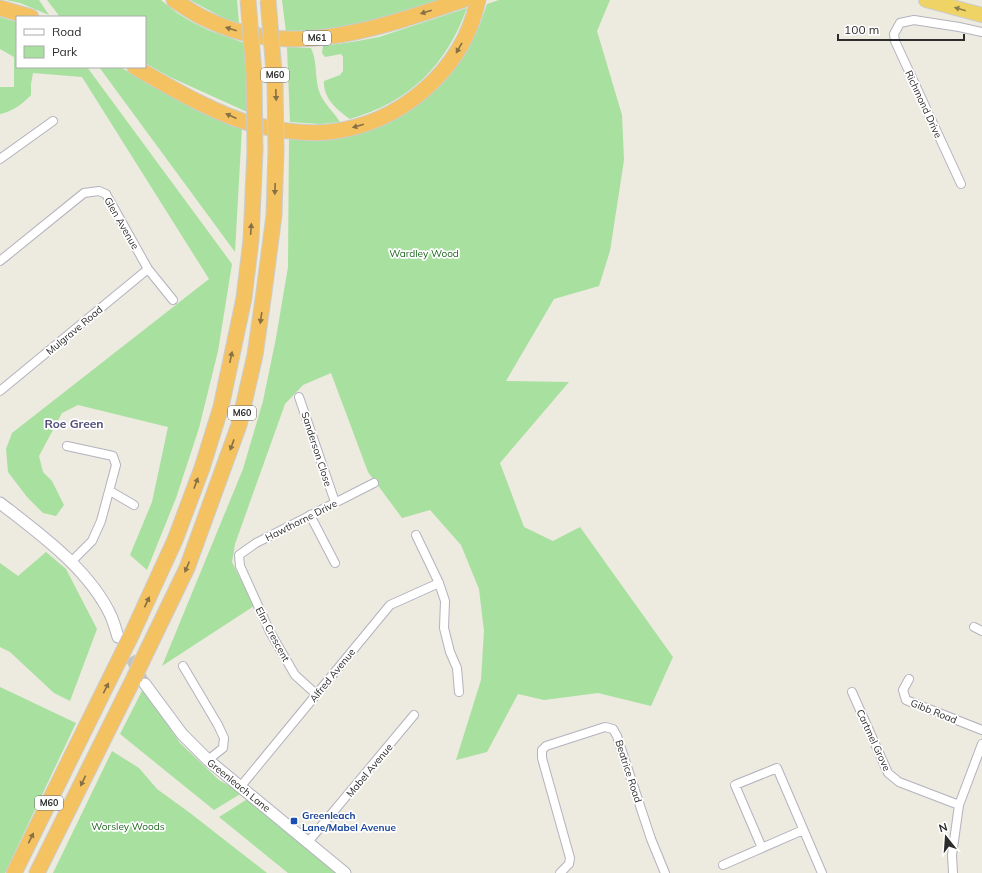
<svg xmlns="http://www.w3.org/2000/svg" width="982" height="873" font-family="Mulish,sans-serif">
<rect width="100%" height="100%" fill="#edeadf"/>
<!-- green -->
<path fill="#a7e09f" d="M6 0H39L49 15 20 3Z
M47 0H161L177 13 192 22 208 30 247 44V112L170 77 145 63V17H60Z
M190 0H237L239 23 225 19Z
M282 0H439L385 18 320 31 286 32Z
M499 0H610L597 31 622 115 624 160 610 251 599 286 554 299 506 381 569 382 500 463 524 527 553 541 580 527 673 657 651 706 598 693 544 700 518 694 487 752 456 760 481 680 484 631 479 589 461 545 430 510 402 518 368 472 331 373 303 385 285 404 235 544 232 562 254 606 162 666 243 469 263 401 276 338 288 267 289 137H338L450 73 465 55 473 39 480 24 487 4Z
M467 8C446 66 409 102 350 119 338 110 323 99 324 81L340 75 343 71V57L341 54 325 57 322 53 323 46 352 42 379 37Z
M0 17 17 22V67H87L232 264 218 351 199 428 176 498 147 570 130 555 152 502 168 427 78 405 62 413 39 456 43 472 52 481 64 505 56 516 43 513 27 497 8 472 6 449 12 433 209 279 82 77 33 73 31 84V95C23 104 11 112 0 114V87H14V57L0 49Z
M287 47 311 48C318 62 314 79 320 94 325 105 334 112 340 122L320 124 290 122Z
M99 67H120L168 94 242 127 235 252Z
M46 552 66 569 97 629 70 701 54 693 10 652 0 647V563L18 576Z
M0 687 76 723 5 873H0Z
M143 689 180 743 219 780 242 793 214 810 120 734Z
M112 751 139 768 157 789 190 813 267 873H53Z
M249 798 337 873H288L219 817Z"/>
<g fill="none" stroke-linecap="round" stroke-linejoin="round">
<!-- tertiary-tunnel -->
<path stroke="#c6c4bb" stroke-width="11" stroke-dasharray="11 5.5" stroke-linecap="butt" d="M122 643 145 684"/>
<defs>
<path id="minor" d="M0 159 53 121
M961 184 895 41 894 34 900 23 914 20 959 27 982 32
M0 261 84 193 99 191 106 194 148 269 173 300
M0 391 148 269
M299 397 335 502
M67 446 113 456 116 465 101 521 92 541 71 562
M110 491 134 505
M310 515 335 563
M416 535 439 583 445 601 444 628 450 652 457 668 459 692
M974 627 982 631
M183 666 218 725 224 738 223 748 208 760
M909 679 903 690 906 700 982 730
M852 692 888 773 899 782 959 805
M316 694 295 675 270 632 240 566 239 555 256 543 374 483
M241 786 390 605 439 583
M308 842 414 715
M762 848 735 785 777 768 822 873
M723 865 803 830
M560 873 569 864 570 858 542 758V750L546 746 605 727 613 729 617 736 651 839 665 873
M953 873 952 855 959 805 982 744"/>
<path id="tertiary" d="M0 503C40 534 89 569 111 616 114 623 116 630 118 637
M145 684 182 734 208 760 345 873"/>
<path id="trunk" d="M926 0 982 15"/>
<path id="motorway" d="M174 0C185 7 196 15 208 20 293 61 381 27 463 0
M0 8 31 17
M135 67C171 88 220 117 260 126 282 131 307 134 329 132 400 124 463 71 478 0
M130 638 175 540 202 468 221 407 244 298 251 240 255 150
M143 659 187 568 239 425 255 355 264 292 274 215 276 150
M14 873 121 656
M37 873 134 678"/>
</defs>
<!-- minor casing -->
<use href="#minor" stroke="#b3b2be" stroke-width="10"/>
<!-- tertiary casing -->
<use href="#tertiary" stroke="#b3b2be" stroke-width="13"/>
<!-- trunk casing -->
<use href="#trunk" stroke="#ccc" stroke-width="16"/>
<!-- motorway casing -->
<use href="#motorway" stroke="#ccc" stroke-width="17"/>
<!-- minor -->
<use href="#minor" stroke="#fff" stroke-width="8"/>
<!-- tertiary -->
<use href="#tertiary" stroke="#fff" stroke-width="11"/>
<!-- trunk -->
<use href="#trunk" stroke="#efd465" stroke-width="14"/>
<!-- motorway -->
<use href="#motorway" stroke="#f5c262" stroke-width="15"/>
<defs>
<path id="motorway-bridge" d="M248 0 254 74 255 150
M268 0 275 84 276 150
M121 656 130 638
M134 678 143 659"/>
</defs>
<!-- motorway-bridge casing -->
<use href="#motorway-bridge" stroke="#ccc" stroke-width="17" stroke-linecap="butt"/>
<!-- motorway-bridge -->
<use href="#motorway-bridge" stroke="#f5c262" stroke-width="15"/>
</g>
<!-- one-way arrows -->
<defs><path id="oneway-solid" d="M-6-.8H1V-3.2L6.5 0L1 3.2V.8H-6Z"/></defs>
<use fill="#8e8048" href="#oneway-solid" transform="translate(960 9) rotate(-164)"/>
<g fill="#867044">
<use href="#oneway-solid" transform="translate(426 12) rotate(162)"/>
<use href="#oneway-solid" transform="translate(231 29) rotate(-163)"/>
<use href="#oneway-solid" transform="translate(459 48) rotate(120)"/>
<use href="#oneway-solid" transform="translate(276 95) rotate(88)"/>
<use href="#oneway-solid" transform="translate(231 116) rotate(-156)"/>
<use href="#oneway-solid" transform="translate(358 126) rotate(164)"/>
<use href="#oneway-solid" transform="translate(275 189) rotate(92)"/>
<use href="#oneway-solid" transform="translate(251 229) rotate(-86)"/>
<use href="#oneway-solid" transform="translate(261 318) rotate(98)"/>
<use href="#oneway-solid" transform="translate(231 357) rotate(-78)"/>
<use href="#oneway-solid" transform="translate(232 445) rotate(110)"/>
<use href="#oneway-solid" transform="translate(196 483) rotate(-70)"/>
<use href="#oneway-solid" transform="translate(187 567) rotate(113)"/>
<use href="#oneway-solid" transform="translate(147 602) rotate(-65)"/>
<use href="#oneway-solid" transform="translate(106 688) rotate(-64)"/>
<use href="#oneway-solid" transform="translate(83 781) rotate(116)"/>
<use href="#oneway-solid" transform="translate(31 838) rotate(-64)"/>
</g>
<!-- markers -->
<rect fill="#1a4fb4" stroke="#fff" stroke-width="1.5" x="290" y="817" width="8" height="8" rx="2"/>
<g text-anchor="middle" stroke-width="3.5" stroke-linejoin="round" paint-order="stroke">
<!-- shield labels -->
<g fill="#fff" stroke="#6b6b6b" stroke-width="1">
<rect x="303" y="31" width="28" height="14" rx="3"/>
<rect x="261" y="68" width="28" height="14" rx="3"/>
<rect x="228" y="406" width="28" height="14" rx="3"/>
<rect x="35" y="796" width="28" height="14" rx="3"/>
</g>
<g font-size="9" font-weight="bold" fill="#2c2c2c">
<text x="317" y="41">M61</text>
<text x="275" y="78">M60</text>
<text x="242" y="416">M60</text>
<text x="49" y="806">M60</text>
</g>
<!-- street labels -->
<g font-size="10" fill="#2c2c2c" stroke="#fff">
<text transform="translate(924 104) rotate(65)" y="4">Richmond Drive</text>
<text transform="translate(122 223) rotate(60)" y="4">Glen Avenue</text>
<text transform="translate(74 330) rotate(-40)" y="4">Mulgrave Road</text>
<text transform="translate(317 449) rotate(72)" y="4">Sanderson Close</text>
<text transform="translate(301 520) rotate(-27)" y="4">Hawthorne Drive</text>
<text transform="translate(273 634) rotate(62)" y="4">Elm Crescent</text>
<text transform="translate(332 675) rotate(-51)" y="4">Alfred Avenue</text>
<text transform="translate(934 711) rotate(22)" y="4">Gibb Road</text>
<text transform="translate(874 740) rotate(65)" y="4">Cartmel Grove</text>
<text transform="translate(369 770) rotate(-50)" y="4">Mabel Avenue</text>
<text transform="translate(629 771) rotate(72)" y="4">Beatrice Road</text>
<text transform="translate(239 785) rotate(39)" y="4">Greenleach Lane</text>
</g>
<!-- park labels -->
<g font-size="10" fill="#1f6620" stroke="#fff">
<text x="424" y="257">Wardley Wood</text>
<text x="128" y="830">Worsley Woods</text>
</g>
<!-- transit labels -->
<g font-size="10" font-weight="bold" fill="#164399" stroke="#fff" text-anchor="start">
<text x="302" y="819">Greenleach<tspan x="302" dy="12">Lane/Mabel Avenue</tspan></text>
</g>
<!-- quarter labels -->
<g font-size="12" font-weight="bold" fill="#504e7a" stroke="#fff">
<text x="74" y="428">Roe Green</text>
</g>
</g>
<!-- legend -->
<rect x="16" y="16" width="130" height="52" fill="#ffffff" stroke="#ababab"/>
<rect x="24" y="29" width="20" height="6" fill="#ffffff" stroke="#ababab"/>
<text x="52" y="36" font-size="12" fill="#2c2c2c">Road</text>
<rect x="24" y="46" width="20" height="12" fill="#a7e09f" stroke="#ababab"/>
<text x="52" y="56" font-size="12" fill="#2c2c2c">Park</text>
<!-- north arrow -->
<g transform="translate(946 837) rotate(343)" stroke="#ffffff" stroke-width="3" paint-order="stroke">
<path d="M0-3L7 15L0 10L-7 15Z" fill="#2c2c2c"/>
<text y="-6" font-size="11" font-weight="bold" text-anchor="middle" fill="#2c2c2c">N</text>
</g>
<!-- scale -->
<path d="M838 34v6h126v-6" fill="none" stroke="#2c2c2c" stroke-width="2"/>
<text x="844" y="34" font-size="12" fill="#2c2c2c" stroke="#ffffff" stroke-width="3" paint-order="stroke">100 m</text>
</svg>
